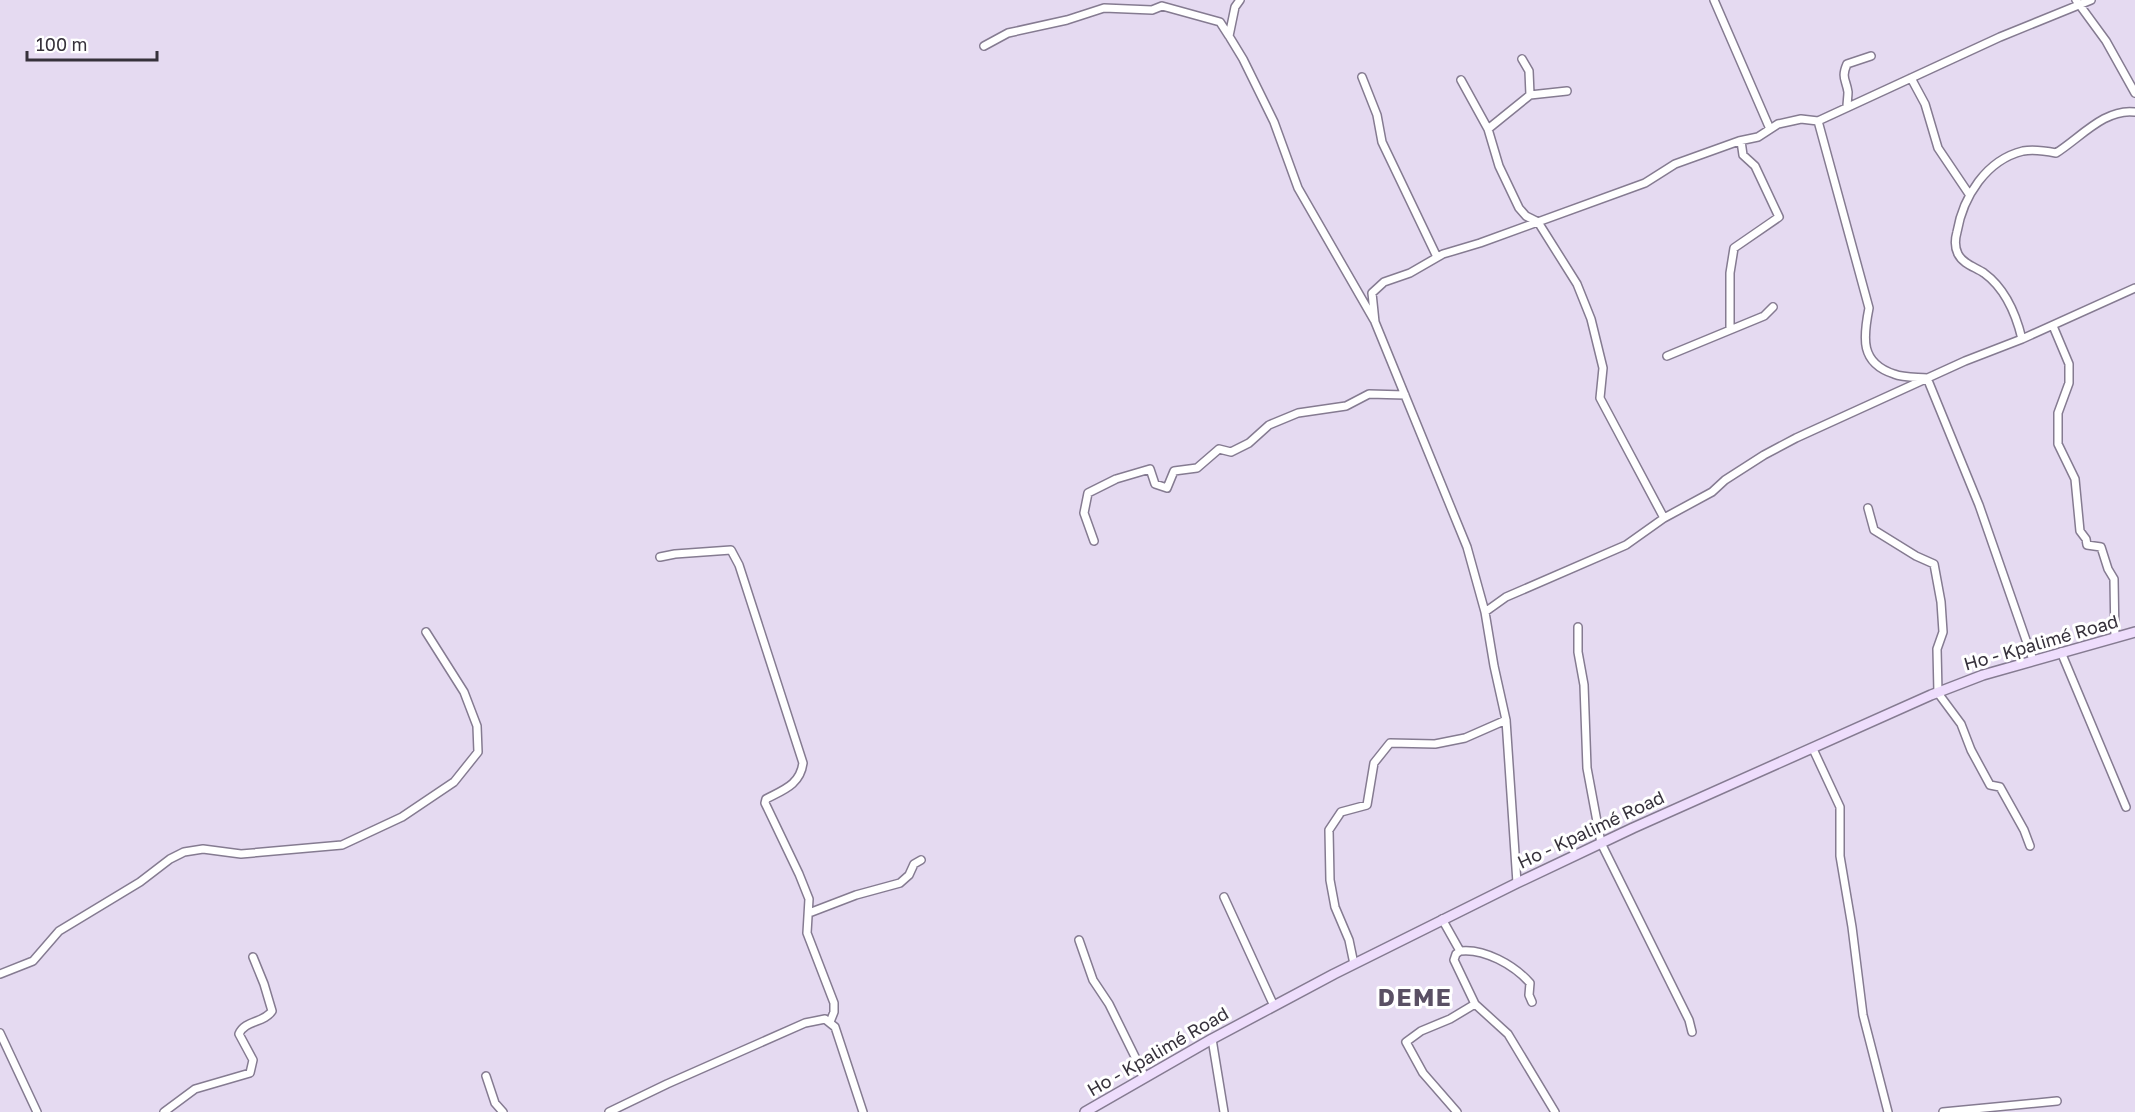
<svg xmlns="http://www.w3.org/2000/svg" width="2135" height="1112" font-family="'Golos Text',sans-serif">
<rect width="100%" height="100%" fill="#e5daf1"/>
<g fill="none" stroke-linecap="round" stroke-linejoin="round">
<defs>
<path id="street" d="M1240 0 1235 7 1229 36 1243 59 1274 122 1298 188 1374 320
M1714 0 1770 129
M2076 0 2106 41 2135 93
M984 46 1008 33 1067 20 1104 8 1152 10 1162 6 1220 22 1229 36
M1522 59 1529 71 1530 95
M1362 77 1377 115 1382 142 1437 257
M1911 78 1925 104 1938 148 1969 194
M1461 80 1488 129 1499 166 1519 208 1526 216 1538 222 1577 284 1591 319 1603 368 1600 398 1664 518
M1847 107C1847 102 1848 97 1848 92 1846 79 1841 78 1847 64L1871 56
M1818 121 1869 308C1863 338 1860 363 1894 374 1904 378 1917 377 1927 378L1979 505 2033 660
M1488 129 1530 95 1567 91
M2053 326 2069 364V383L2058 413V444L2075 479 2080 531 2086 539 2087 545 2101 547 2108 569 2114 579 2115 638
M1730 329V273L1734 248 1779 217 1755 166 1743 155 1741 141
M2022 339C2016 314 2006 289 1984 273 1975 267 1963 264 1958 254 1955 248 1955 239 1957 232 1963 197 1986 160 2023 151 2034 149 2046 151 2056 153 2080 138 2105 108 2135 112
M1667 356 1764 316 1773 307
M1868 508 1874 530 1916 556 1934 564 1941 602 1943 632 1937 649 1938 693 1961 724 1971 750 1990 785 2000 787 2024 830 2030 846
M1094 541 1084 513 1088 493 1116 479 1150 469 1155 484 1167 488 1174 471 1197 468 1219 449 1231 452 1249 443 1269 425 1298 413 1346 406 1369 394 1405 395
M660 557 675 554 731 550 739 565 803 763C800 785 783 790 766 799L765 803 799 874 809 899 807 933 834 1003V1012L830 1022
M1485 612 1506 597 1626 545 1664 518 1712 492 1725 480 1764 455 1796 438 1965 361 2022 339 2135 288
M1578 627V652L1584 685 1587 768 1601 843 1689 1020 1692 1032
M2061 652 2126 807
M1813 749 1840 807V856L1852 927 1863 1015 1888 1112
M1517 883 1506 720 1494 666 1485 612 1467 547 1375 322 1372 293 1384 282 1410 273 1443 254 1480 243 1645 183 1675 164 1739 141 1758 137 1778 124 1801 119 1818 121 2000 37 2091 0
M1224 897 1274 1006
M809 913 856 895 900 883 909 875 914 864 921 860
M1442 919 1460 951 1456 954 1454 960 1475 1004 1508 1034 1555 1112
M1079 940 1093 980 1109 1004 1145 1077
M1460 951C1484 948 1514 965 1530 983L1529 995 1532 1002
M1354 964 1349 940 1335 907 1330 880 1329 830 1341 812 1367 805 1374 763 1390 743 1435 744 1465 738 1506 720
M0 974 33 961 59 931 140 882 170 859 184 852 203 849 241 854 342 845 402 817 454 782 478 752 477 726 464 692 426 632
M0 1033 37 1112
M1212 1039 1224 1112
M486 1076 495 1103 503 1112
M164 1112 195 1089 250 1073 253 1060 239 1034C245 1020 264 1023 272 1011L264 984 253 957
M609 1112 667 1084 805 1023 825 1019 835 1027 863 1112
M1457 1112 1423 1073 1406 1042 1421 1031 1450 1019 1475 1004
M1943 1112 2057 1101"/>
<path id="secondary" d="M1085 1112 1212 1039 1334 974 1517 883 1633 828 1931 695 1983 675 2135 632"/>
</defs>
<!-- street casing -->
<use href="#street" stroke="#857b91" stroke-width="10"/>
<!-- secondary casing -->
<use href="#secondary" stroke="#857b91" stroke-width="12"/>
<!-- street -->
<use href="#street" stroke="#fff" stroke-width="7"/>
<!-- secondary -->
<use href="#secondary" stroke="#eeddfc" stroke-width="9"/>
</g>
<g text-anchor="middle" stroke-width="6" stroke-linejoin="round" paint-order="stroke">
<!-- street labels -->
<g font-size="18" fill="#36313b" stroke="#fff">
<text transform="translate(2041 643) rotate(-16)" y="6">Ho - Kpalimé Road</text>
<text transform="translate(1591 830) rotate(-25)" y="6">Ho - Kpalimé Road</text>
<text transform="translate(1158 1052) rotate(-30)" y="6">Ho - Kpalimé Road</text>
</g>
<!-- district labels -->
<g font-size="24" font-weight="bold" letter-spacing="1.5" fill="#5a5064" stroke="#fff">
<text x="1415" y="1006">DEME</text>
</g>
</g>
<!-- scale -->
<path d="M27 51v9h130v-9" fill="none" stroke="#36313b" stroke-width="3"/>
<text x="36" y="51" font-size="18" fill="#36313b" stroke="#ffffff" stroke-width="4.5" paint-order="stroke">100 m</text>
</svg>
